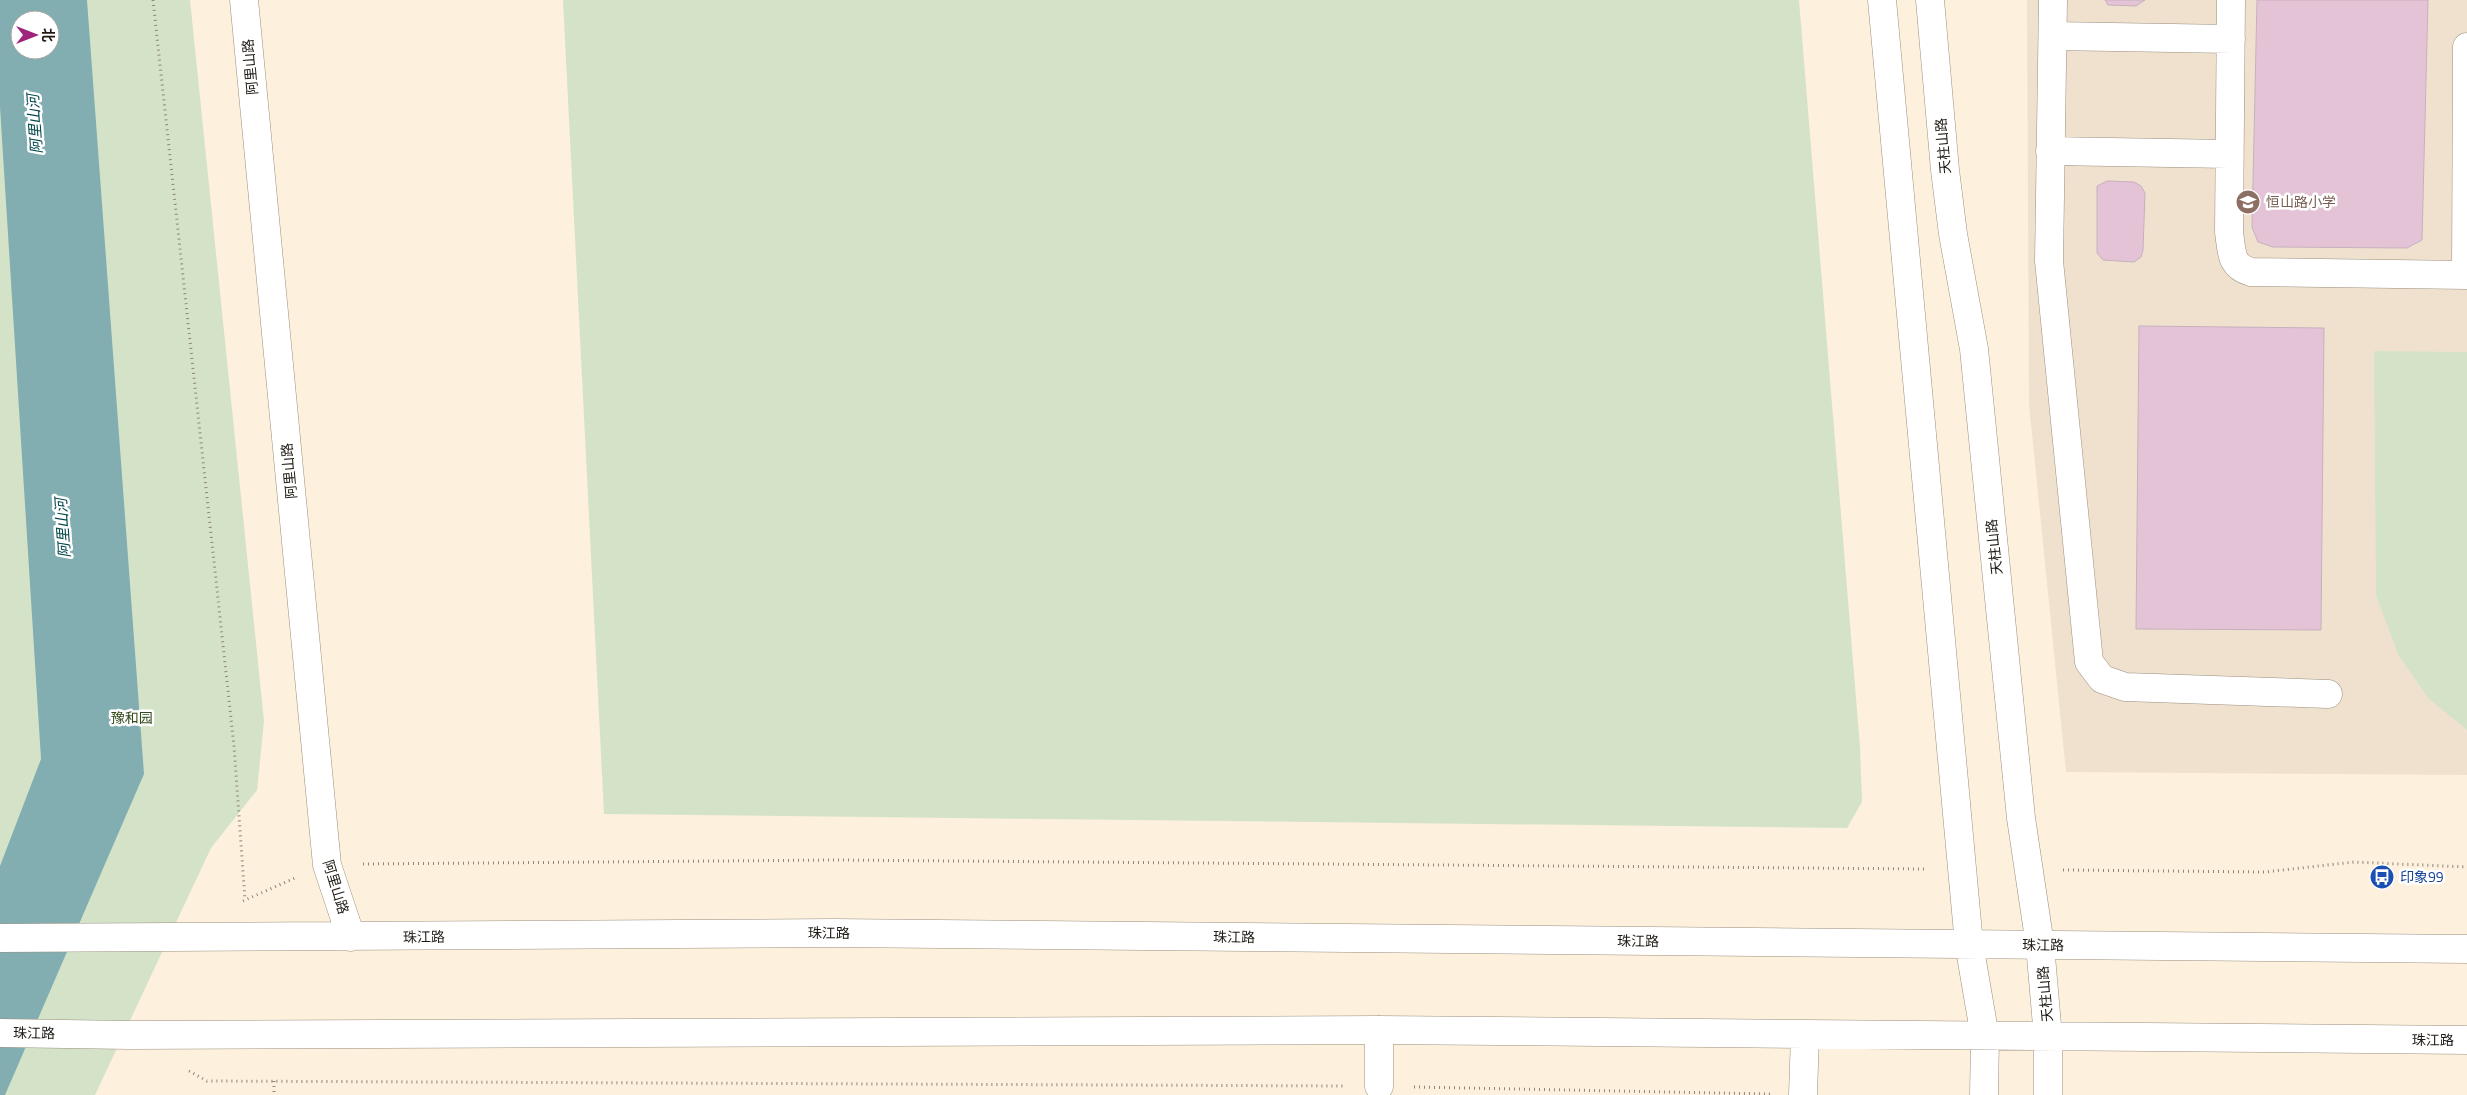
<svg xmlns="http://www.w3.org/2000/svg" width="2467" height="1095" font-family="'Titillium Web','Noto Sans SC',sans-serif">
<rect width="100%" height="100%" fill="#fdf0dd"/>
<!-- education -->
<path fill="#f0e1cf" d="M2027 0H2467V775L2066 772 2029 404Z"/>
<!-- green -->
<path fill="#d4e3c8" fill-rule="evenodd" d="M0 0H190L264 721 257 790 211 848 95 1095H0ZM20 20H50V50H20Z
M563 0H1799L1860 747 1862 802 1847 828 604 814Z
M2374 351 2467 352V730L2428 698 2398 654 2376 595Z"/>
<!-- water -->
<path fill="#83aeb1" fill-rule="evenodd" d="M0 0H87L144 774 5 1095H0V866L41 759 0 107ZM20 20H50V50H20Z"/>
<!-- building -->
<path fill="#e5c3d7" stroke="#c5b1bd" d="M2105 0H2145L2136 6 2108 5Z
M2257 0H2428L2422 240 2407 248 2273 247 2258 242 2252 227Z
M2107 181 2134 182 2141 186 2145 193 2143 250 2141 257 2134 262 2103 260 2097 253V186Z
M2139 326 2324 328 2321 630 2136 629Z"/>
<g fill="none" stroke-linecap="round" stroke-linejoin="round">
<defs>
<path id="minor" d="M244 0 327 865 351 937
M1882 0 1969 944 1985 1037 1984 1095
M1930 0 1945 170 1953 234 1974 349 2021 818 2040 945 2048 1037V1095
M2053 0 2049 261 2089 662 2102 679 2125 687 2328 694
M2231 0 2229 232C2232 252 2230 266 2251 272L2467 275
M2053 36 2231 39
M2050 151 2229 154
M2466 275 2467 47
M0 938 834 933 2467 949
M1379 1030V1086
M0 1033 129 1035 1379 1030 2467 1040
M1803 1095 1805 1035"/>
</defs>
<!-- minor casing -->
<use href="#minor" stroke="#9b8f7e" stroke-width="29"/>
<!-- path -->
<path stroke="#8f867a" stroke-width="3" stroke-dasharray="1 4" stroke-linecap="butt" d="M153 0 234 746 245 900
M363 864 835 860 1927 869
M2063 870 2265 872 2354 862 2467 867
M243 901 295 878
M189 1071 207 1081 1345 1086
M274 1081V1095
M1414 1087 1770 1094"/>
<!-- minor -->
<use href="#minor" stroke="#fff" stroke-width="28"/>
</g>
<!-- icons -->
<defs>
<symbol id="school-disc" viewBox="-11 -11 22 22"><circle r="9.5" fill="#8d6e63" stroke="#fff"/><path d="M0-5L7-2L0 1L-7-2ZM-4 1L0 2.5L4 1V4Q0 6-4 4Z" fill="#fff"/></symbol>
<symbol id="bus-disc" viewBox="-11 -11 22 22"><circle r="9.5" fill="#1a4fb4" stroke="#fff"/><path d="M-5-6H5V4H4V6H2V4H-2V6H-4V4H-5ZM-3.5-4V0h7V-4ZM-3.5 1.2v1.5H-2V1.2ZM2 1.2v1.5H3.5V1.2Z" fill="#fff"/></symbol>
</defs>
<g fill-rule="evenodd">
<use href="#school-disc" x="2234" y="188" width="28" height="28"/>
<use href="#bus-disc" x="2368" y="863" width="28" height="28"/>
</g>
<g text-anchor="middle" stroke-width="5" stroke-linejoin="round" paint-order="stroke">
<!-- street labels -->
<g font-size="14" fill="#1f1a14" stroke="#fff">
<text transform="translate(250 67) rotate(-95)" y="5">阿里山路</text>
<text transform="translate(1943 146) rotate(-95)" y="5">天柱山路</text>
<text transform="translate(289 471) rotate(-95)" y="5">阿里山路</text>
<text transform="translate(1994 547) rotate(-96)" y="5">天柱山路</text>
<text transform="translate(336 887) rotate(73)" y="5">阿里山路</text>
<text x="829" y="938">珠江路</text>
<text transform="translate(424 937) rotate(-1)" y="5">珠江路</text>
<text transform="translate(1234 937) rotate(1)" y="5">珠江路</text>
<text transform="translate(1638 941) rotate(1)" y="5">珠江路</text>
<text transform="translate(2043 945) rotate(1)" y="5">珠江路</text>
<text transform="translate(2045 994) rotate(-95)" y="5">天柱山路</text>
<text transform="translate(34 1033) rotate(1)" y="5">珠江路</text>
<text x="2433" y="1045">珠江路</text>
</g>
<!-- education labels -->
<g font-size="14" fill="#785e54" stroke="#fff" text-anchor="start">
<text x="2266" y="207">恒山路小学</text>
</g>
<!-- park labels -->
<g font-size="14" fill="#32491b" stroke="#fff">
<text x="132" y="723">豫和园</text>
</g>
<!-- transit labels -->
<g font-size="14" fill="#164399" stroke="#fff" text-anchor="start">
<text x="2400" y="882">印象99</text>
</g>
<!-- water labels -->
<g font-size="15" font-style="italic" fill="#00464a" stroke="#fff">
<text transform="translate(35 124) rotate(-94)" y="5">阿里山河</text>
<text transform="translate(63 528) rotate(-94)" y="5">阿里山河</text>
</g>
</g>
<!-- north arrow -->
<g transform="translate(35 35) rotate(90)"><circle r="24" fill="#ffffff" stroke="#a5a3a1"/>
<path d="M0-4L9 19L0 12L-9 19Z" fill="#9f247b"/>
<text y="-8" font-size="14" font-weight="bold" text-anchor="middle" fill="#1f1a14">北</text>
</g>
</svg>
